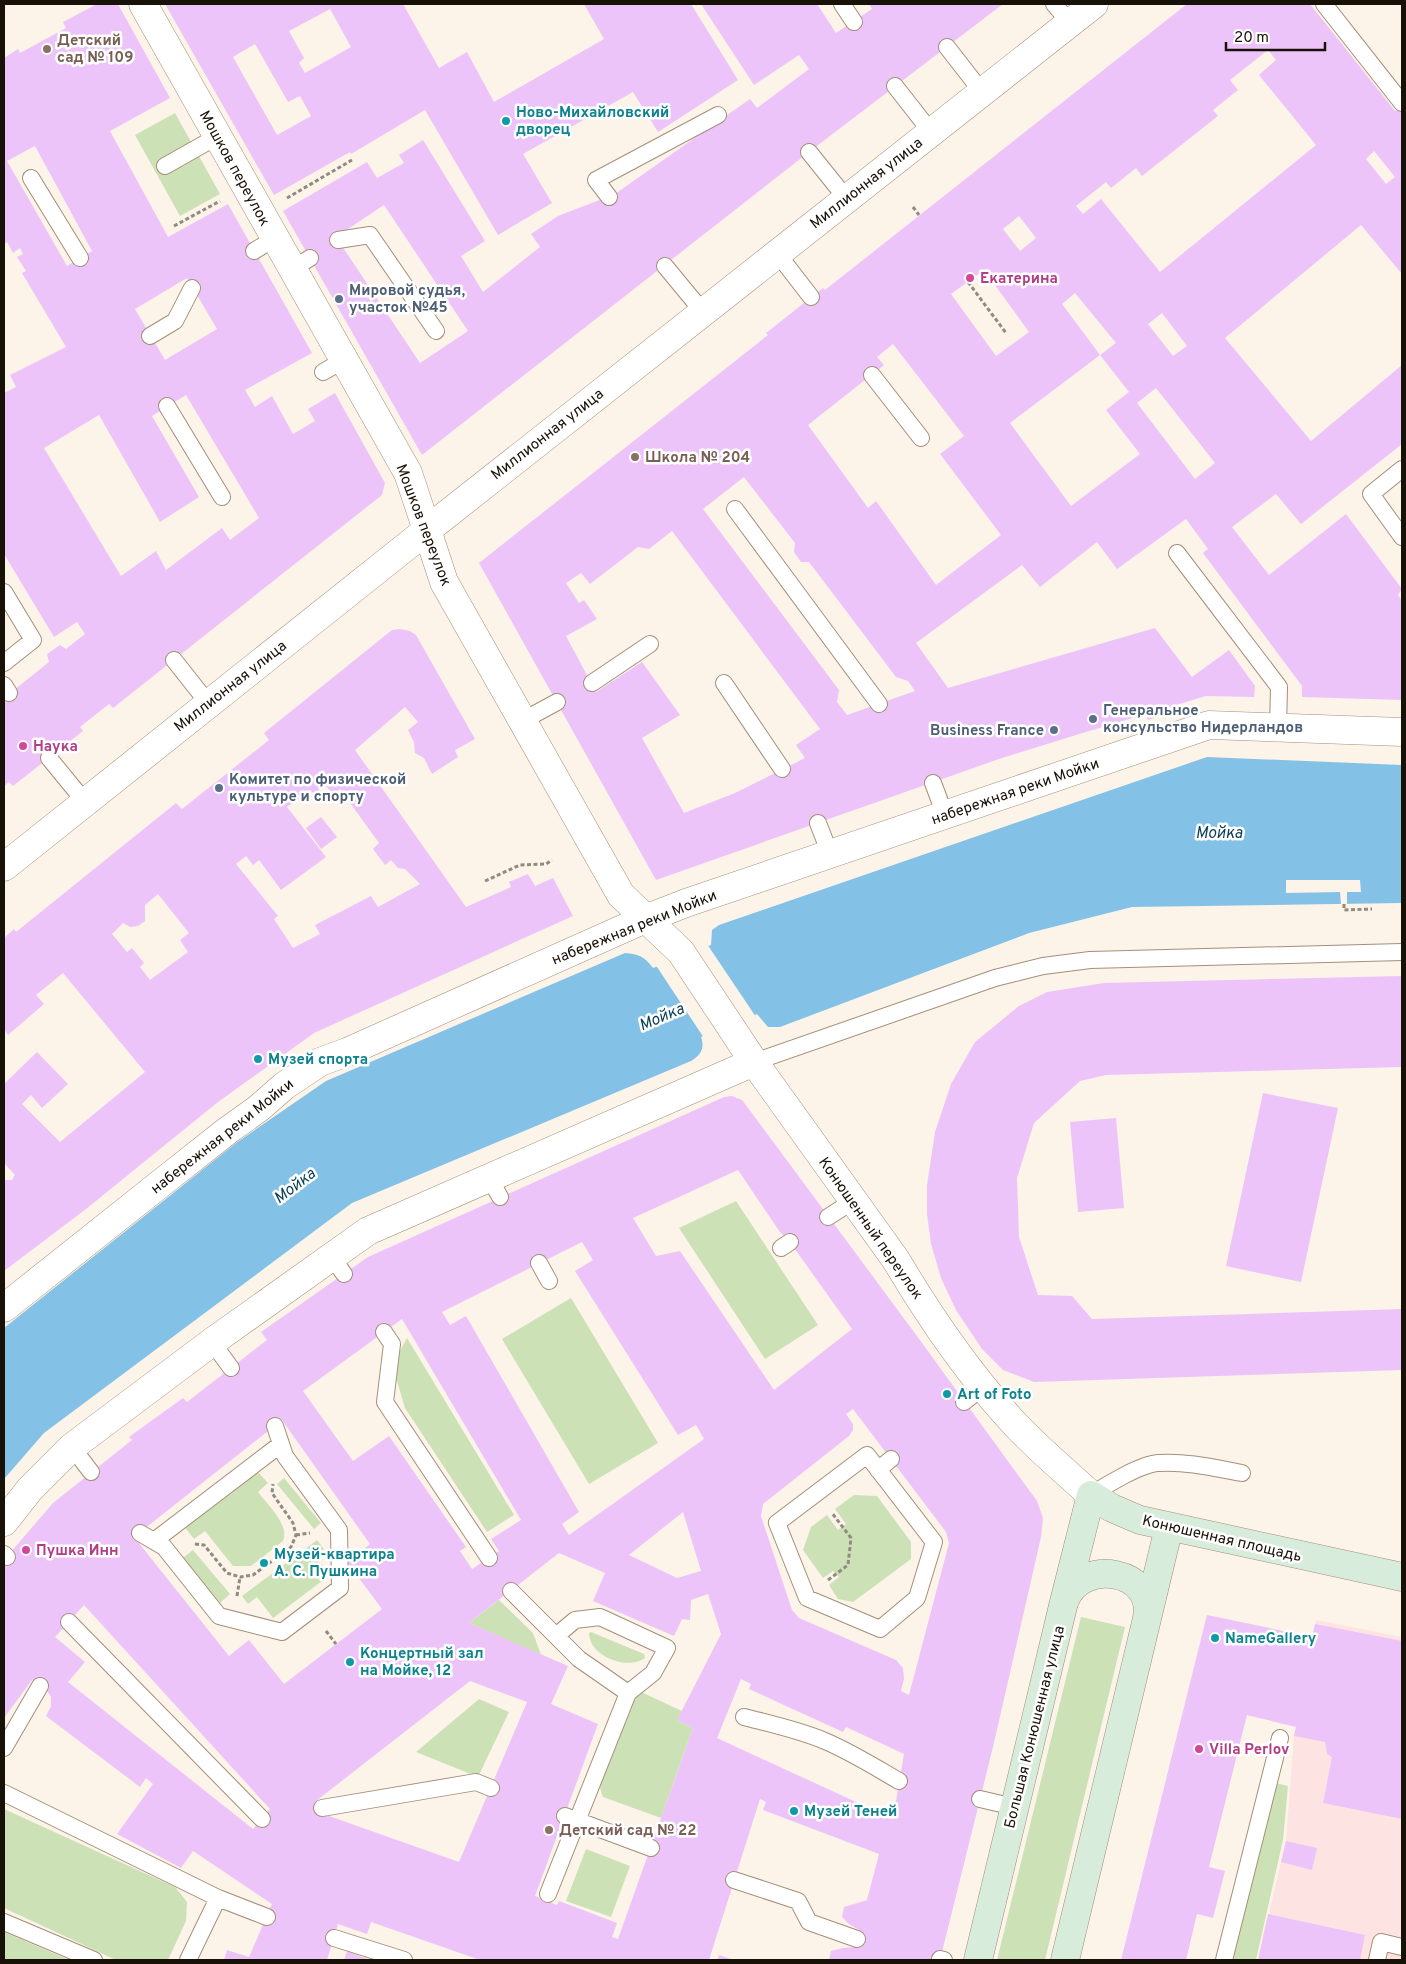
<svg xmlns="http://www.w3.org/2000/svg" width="1406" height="1964" font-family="Overpass,sans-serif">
<rect width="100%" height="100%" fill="#fcf3e9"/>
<!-- commercial -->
<path fill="#fee3e3" d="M1316 1620 1402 1637V1960H1258L1286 1841 1294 1736Z"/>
<!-- green -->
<path fill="#cde1b7" d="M175 113 220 194 180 216 135 135Z
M736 1201 818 1325 765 1359 679 1228Z
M571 1298 658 1443 589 1484 502 1339Z
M407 1338 514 1515 487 1532 405 1408 396 1378 400 1351Z
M256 1470 268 1483 258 1492C267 1504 290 1525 283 1541L251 1566H233L205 1531 194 1539 183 1525Z
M284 1478 321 1523 314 1529 277 1484Z
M854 1495 877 1496 911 1542V1559L853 1602 838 1599 829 1585 839 1577 833 1571 823 1578 803 1550 811 1527 827 1515 838 1530 846 1524 835 1509Z
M317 1540 324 1549 315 1556 330 1575 273 1618 257 1597 248 1604 242 1596Z
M193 1550 230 1594 220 1603 183 1558Z
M499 1600 533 1633 541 1655 469 1623Z
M1081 1617 1125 1627 1045 1960H997Z
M591 1632 644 1654 645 1658C627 1671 589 1656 589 1633Z
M641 1692 682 1711 677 1720 693 1728 661 1818 603 1797 599 1785 633 1700Z
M479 1699 509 1712 478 1777 416 1752Z
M1276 1783 1288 1786 1283 1840 1256 1960H1232Z
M4 1809 175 1887 187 1902 186 1921 168 1960H116L4 1908Z
M586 1849 630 1866 611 1917 566 1901Z
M4 1932 69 1960 32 1959 31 1960H4Z"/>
<!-- water -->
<path fill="#84c1e7" d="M1207 757 1402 765V903L1132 907 1029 933 780 1027H768L757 1014 701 1037C705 1048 701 1055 691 1061L352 1203 44 1433 4 1479V1328L236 1143 326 1081 625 953C639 954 645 957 653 968L711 945 712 930 719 925Z"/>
<!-- pier -->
<path fill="#fcf3e9" d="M1286 880H1360L1361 892H1347V904H1372V906L1339 907V905L1341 904 1340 892 1286 893Z
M707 944 756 1017 704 1038 655 964Z"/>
<!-- building -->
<path fill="#edc4f9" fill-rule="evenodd" d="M97 4H116L119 6 170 98 110 131 168 237 228 204 312 353 245 390 255 407 272 396 293 434 315 421 308 409 335 393 385 483 382 495 113 708 109 704 80 727 83 731 13 786 9 782 4 786V698L49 662 47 654 60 645 66 649 85 634 77 622 54 637 4 554V393L16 387 10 375 66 347 22 273 26 271 17 257 23 254 20 248 13 253 7 242 4 244V58L18 49 20 53 66 28 63 22ZM35 146 92 251 67 266 7 161ZM187 278 217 329 165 360 135 309ZM186 395 259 518 230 540 222 528 166 570 156 551 121 576 44 448 99 415 160 522 199 497 152 416Z
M165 4H403L439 68 467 52 494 102 604 39 584 4H691L738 80 658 132 633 92 523 154 552 203 498 235 425 110 351 154 350 152 274 195ZM330 9 351 47 305 73 299 63 304 58 289 31ZM255 44 288 102 300 96 311 116 277 135 233 57Z
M701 4H817L836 33 872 9 869 4H1003L809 152 422 455 283 211 367 162 377 178 404 163 399 155 423 140 485 241 461 256 483 292 540 247 531 234 558 216 615 194 750 99 757 108 809 69 799 55 754 85ZM384 205 468 331 420 363 336 237Z
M1187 4H1310L1395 111 1402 106V274L1361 225 1225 338 1311 441 1402 365V444L1301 524 1276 494 1232 527 1269 575 1346 514 1402 589 1398 595 1402 601V700L1302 697V686L1203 553 1208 549 1186 519 1117 569 1097 542 1040 587 1022 565 916 643 948 688 1155 628 1192 677 1229 650 1255 686 1254 697 1206 696 1076 735 999 759 656 880 479 563 768 335 766 333 823 288 825 290ZM1268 50 1276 60 1259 75 1316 145 1160 272 1101 199 1083 214 1076 206 1106 182 1111 188 1136 168 1142 176 1218 116 1213 110 1238 90 1230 80ZM1374 151 1395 177 1386 184 1366 159ZM1019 216 1036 238 1020 251 1003 229ZM984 270 1029 332 996 356 951 294ZM1075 293 1116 343 1100 355 1062 304ZM1162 313 1187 346 1173 356 1148 324ZM893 344 964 436 940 454 1001 535 936 585 876 501 868 508 808 425 884 365 877 357ZM1100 355 1129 392 1106 410 1140 454 1071 506 1010 423ZM1156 388 1215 463 1195 479 1137 403ZM744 477 795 543 794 552 801 562H809L896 677 908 681 915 691 847 715 837 702 839 690 703 509ZM672 531 820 729 796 745 805 758 735 793 684 813 642 738 680 715 642 662 596 692 566 636 597 619 584 600 579 603 566 583 581 573 590 584 638 547 649 549Z
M400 629 410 631 416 635 475 739 455 750 458 757 432 774 424 758 415 753 414 742 408 730 418 722 405 707 355 750 466 907 511 887 509 882 528 874 535 886 553 878 573 916 314 1033 218 1102 86 1209 4 1271V1180H12L15 1175 4 1163V1084L37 1052 68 1084 42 1108 31 1095 22 1104 60 1142 145 1072 63 973 36 995 44 1004 8 1035 4 1029V938L14 929 16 932 176 803 182 809 269 740 264 733 392 630ZM325 785 333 794 340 789 379 843 373 849 385 865 391 860 398 868 405 869 420 884 378 907 371 896 315 925 320 934 293 948 274 919 278 916 236 864 246 856 253 865 259 860 281 890 326 857 287 807 310 790 314 794ZM158 894 189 933 180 940 188 952 150 980 140 967 144 963 132 948 127 952 112 934 123 923 130 927 138 926 145 921V905Z
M1153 713 1154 718 1148 720 1146 715Z
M321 817 337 837 321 849 306 828Z
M1402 976V1067L1106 1075 1080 1081 1034 1123 1017 1178 1019 1237 1038 1295 1072 1296 1092 1319 1402 1309V1370L1034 1382 1003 1370 982 1349 956 1310 941 1278 931 1244 927 1214V1185L935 1132 951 1084 975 1042 1019 1006 1047 992 1104 983Z
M1263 1093 1338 1108 1301 1282 1226 1266Z
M732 1096 742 1100 751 1112 914 1332 1037 1501 1043 1518 1041 1537 993 1747 940 1960H829L831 1951 843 1948 855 1947 859 1930 849 1924 842 1917 844 1907 867 1900 879 1854 763 1810 766 1802 760 1799 709 1960H480L371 1922 367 1934 338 1924 327 1960H224L227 1950 249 1957 272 1904 193 1851 181 1868 117 1834 153 1784 146 1778 140 1787 46 1716 51 1706V1697L47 1691 32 1680 4 1718V1560L53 1503 132 1440 129 1437 183 1398 187 1402 267 1340 261 1332 368 1257 724 1097ZM738 1170 780 1232 787 1238 852 1329 774 1390 680 1251 656 1256 633 1218ZM582 1242 593 1260 575 1271 678 1435 696 1425 704 1439 569 1535 562 1524 579 1512 466 1316 450 1325 442 1312ZM402 1319 521 1520 491 1539 499 1551 472 1569 460 1551 466 1547 389 1436 353 1461 303 1391ZM853 1409 946 1532 949 1543 909 1695 901 1691 904 1679 903 1668 896 1660 799 1618 792 1610 761 1516 763 1504 849 1436 853 1430V1424L846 1414ZM282 1420 370 1544 347 1562 382 1609 284 1684 249 1640 229 1656 134 1537ZM683 1512 701 1571 677 1578 629 1555ZM559 1553 605 1573 593 1601 674 1636 682 1619 690 1620 691 1600 708 1594 721 1634 677 1720 693 1728 618 1939 612 1937 617 1923 559 1901 557 1905 535 1896 598 1724 551 1704 568 1666 469 1623ZM84 1605 270 1809 253 1829 68 1682 85 1662 55 1637ZM741 1679 751 1684 749 1689 843 1732 846 1727 904 1754 893 1819 717 1738ZM470 1681 527 1702 459 1862 329 1816 316 1801Z
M1116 1118 1124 1208 1078 1212 1070 1122Z
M1207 1615 1312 1637 1315 1624 1402 1641V1819L1323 1803 1332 1757 1327 1754 1325 1742 1294 1736 1296 1727 1247 1715 1209 1867 1225 1871 1213 1918 1197 1914 1186 1960H1121Z
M1286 1841 1317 1848 1312 1870 1281 1862Z
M1268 1914 1365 1935 1360 1960H1258Z
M347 1951 370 1960H344Z
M719 1955 734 1960H717Z"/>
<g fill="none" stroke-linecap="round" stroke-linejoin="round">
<defs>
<path id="service" d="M842 4 854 22
M1054 4 1070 23
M1324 4 1402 103
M947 47 982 92
M895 86 931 132
M809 152 846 198
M165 166 218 136
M31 178 80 258
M609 197 596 180 718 115
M338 240 370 235 436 331
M254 251 275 238
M777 253 811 297
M665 266 703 312
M292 269 310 258
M150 336 175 321 192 288
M323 372 344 360
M872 375 921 438
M167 406 222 497
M1402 469 1371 494 1402 537
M735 509 879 704
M1177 553 1279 687 1278 728
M4 592 33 640 4 663
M174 660 208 703
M592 683 650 644
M724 683 782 769
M4 685 9 693
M522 721 557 702
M49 758 85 802
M933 783 945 815
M818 823 830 854
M754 1062 995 978 1043 966 1090 960 1402 952
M489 1177 500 1197
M828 1217 853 1201
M781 1248 790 1242
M332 1257 344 1274
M539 1263 549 1281
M384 1332 392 1344 385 1402 489 1558
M212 1342 231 1368
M964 1402 983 1387
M72 1447 91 1472
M867 1455 934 1542 917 1598 880 1629 807 1598 777 1523Z
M878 1470 891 1459
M1091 1495C1106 1485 1141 1464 1158 1463 1186 1461 1215 1468 1242 1473
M140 1533 164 1547 219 1616 282 1632 340 1588 339 1530 285 1456 275 1426
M154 1541 281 1444
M4 1554 7 1557
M511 1591 579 1659 628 1693
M69 1622 262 1819
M744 1717C771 1724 799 1730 825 1741 851 1752 875 1767 899 1781
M4 1748 40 1686
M4 1793 218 1898 267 1917
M980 1799 1014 1807
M322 1808 476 1782 491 1788
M565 1816 651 1848
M734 1880 798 1901 809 1922 857 1939
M548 1894 628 1693 653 1673 667 1648 600 1617 575 1620 556 1636
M4 1922 94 1960
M334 1938 404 1960
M940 1959 944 1960
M188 1960 218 1898
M1224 1960 1280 1738
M1377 1960 1381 1942 1402 1947"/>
<path id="minor" d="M4 867 427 530 408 473 143 4
M4 1308 165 1180 227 1131 259 1108 284 1086 320 1062 347 1052 645 919 686 903 1209 725 1402 732
M4 1522 30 1489 72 1447 212 1342 368 1231 754 1062"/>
<path id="tertiary" d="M1091 1495C1065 1471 1037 1448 1013 1422 970 1375 928 1314 896 1260L754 1062 681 952 621 895 444 582 427 530 1094 4"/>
<path id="secondary" d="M1065 1600C1082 1557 1156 1570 1147 1618
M978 1960 1063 1606 1091 1495 1112 1508 1140 1520 1402 1577
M1065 1960 1169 1527"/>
</defs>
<!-- service casing -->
<use href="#service" stroke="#a48f78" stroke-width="18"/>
<!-- minor casing -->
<use href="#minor" stroke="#a48f78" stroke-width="29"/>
<!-- tertiary casing -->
<use href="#tertiary" stroke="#a48f78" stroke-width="29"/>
<!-- secondary casing -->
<use href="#secondary" stroke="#a48f78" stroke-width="29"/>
<!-- path -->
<path stroke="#928a81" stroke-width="3" stroke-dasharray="4 2.5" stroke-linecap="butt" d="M287 198 352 160
M913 207 919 215
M174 226 220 201
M968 282 1006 333
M485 881 520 865 546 864 552 860
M1344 904V910L1372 909
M296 1535 310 1533
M195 1544 204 1545 227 1573 240 1577 253 1575 291 1547 296 1535 293 1523 272 1493 273 1484
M828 1580 848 1565 851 1538 832 1513
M237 1596 240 1577
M326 1631 336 1644"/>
<!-- service -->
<use href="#service" stroke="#fff" stroke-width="16"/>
<!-- minor -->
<use href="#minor" stroke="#fff" stroke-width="28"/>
<!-- tertiary -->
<use href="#tertiary" stroke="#fff" stroke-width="28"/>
<!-- secondary -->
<use href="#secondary" stroke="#d8ecdc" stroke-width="28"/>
</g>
<!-- markers -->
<g fill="#8d6e63" stroke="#fff" stroke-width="2">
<circle cx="47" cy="49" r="5"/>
<circle cx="635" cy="457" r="5"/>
<circle cx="549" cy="1830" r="5"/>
</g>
<g fill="#0f9aa8" stroke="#fff" stroke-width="2">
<circle cx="506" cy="121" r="5"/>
<circle cx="258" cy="1059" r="5"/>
<circle cx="947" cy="1394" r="5"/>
<circle cx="264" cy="1563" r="5"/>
<circle cx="1215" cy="1638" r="5"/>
<circle cx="350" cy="1662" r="5"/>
<circle cx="794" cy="1811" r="5"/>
</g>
<g fill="#d1479c" stroke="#fff" stroke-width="2">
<circle cx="970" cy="278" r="5"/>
<circle cx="23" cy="746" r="5"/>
<circle cx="26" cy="1550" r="5"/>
<circle cx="1199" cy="1749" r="5"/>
</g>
<g fill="#5c6f8a" stroke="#fff" stroke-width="2">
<circle cx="339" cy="299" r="5"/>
<circle cx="1093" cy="719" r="5"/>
<circle cx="1054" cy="730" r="5"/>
<circle cx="219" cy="788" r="5"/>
</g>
<g text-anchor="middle" stroke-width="5" stroke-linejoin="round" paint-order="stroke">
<!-- education labels -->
<g font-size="15" font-weight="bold" fill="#785e54" stroke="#fff" text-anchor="start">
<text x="57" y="45">Детский<tspan x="57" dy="17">сад № 109</tspan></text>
<text x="645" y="462">Школа № 204</text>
<text x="559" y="1835">Детский сад № 22</text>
</g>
<!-- culture labels -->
<g font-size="15" font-weight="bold" fill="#0d838f" stroke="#fff" text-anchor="start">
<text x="516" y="117">Ново-Михайловский<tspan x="516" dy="17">дворец</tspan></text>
<text x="268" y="1064">Музей спорта</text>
<text x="957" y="1399">Art of Foto</text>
<text x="274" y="1559">Музей-квартира<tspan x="274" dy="17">А. С. Пушкина</tspan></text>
<text x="1225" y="1643">NameGallery</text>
<text x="360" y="1658">Концертный зал<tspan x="360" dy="17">на Мойке, 12</tspan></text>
<text x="804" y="1816">Музей Теней</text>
</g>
<!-- street labels -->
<g font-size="15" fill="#181108" stroke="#fff">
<text transform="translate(235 168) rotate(61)" y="5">Мошков переулок</text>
<text transform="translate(866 183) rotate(-38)" y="5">Миллионная улица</text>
<text transform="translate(547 434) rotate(-38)" y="5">Миллионная улица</text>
<text transform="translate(424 525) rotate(69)" y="5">Мошков переулок</text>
<text transform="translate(230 686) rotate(-38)" y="5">Миллионная улица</text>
<text transform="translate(1015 791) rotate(-19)" y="5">набережная реки Мойки</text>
<text transform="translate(634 927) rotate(-22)" y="5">набережная реки Мойки</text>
<text transform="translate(222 1136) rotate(-38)" y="5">набережная реки Мойки</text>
<text transform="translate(871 1228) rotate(55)" y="5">Конюшенный переулок</text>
<text transform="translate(1222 1538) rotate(13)" y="5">Конюшенная площадь</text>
<text transform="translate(1034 1727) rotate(-76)" y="5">Большая Конюшенная улица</text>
</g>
<!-- hotel labels -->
<g font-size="15" font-weight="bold" fill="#b23c85" stroke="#fff" text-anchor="start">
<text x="980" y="283">Екатерина</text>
<text x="33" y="751">Наука</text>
<text x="36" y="1555">Пушка Инн</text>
<text x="1209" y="1754">Villa Perlov</text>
</g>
<!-- service labels -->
<g font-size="15" font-weight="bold" fill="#4e5e75" stroke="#fff" text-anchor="start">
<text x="349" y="295">Мировой судья,<tspan x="349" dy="17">участок №45</tspan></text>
<text x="1103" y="715">Генеральное<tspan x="1103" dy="17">консульство Нидерландов</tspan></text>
<text x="1044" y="735" text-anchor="end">Business France</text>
<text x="229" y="784">Комитет по физической<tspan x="229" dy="17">культуре и спорту</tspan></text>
</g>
<!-- water labels -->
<g font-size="16" font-style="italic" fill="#093e57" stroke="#fff">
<text x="1219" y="838">Мойка</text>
<text transform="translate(661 1016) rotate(-23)" y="6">Мойка</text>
<text transform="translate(294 1185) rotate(-37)" y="6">Мойка</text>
</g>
</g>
<!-- border -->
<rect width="1406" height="1964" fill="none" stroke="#181108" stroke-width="10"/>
<!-- scale -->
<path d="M1226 42v8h99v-8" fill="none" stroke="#181108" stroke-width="2.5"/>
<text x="1234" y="42" font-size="15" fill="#181108" stroke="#ffffff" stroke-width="4" paint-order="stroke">20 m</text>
</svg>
